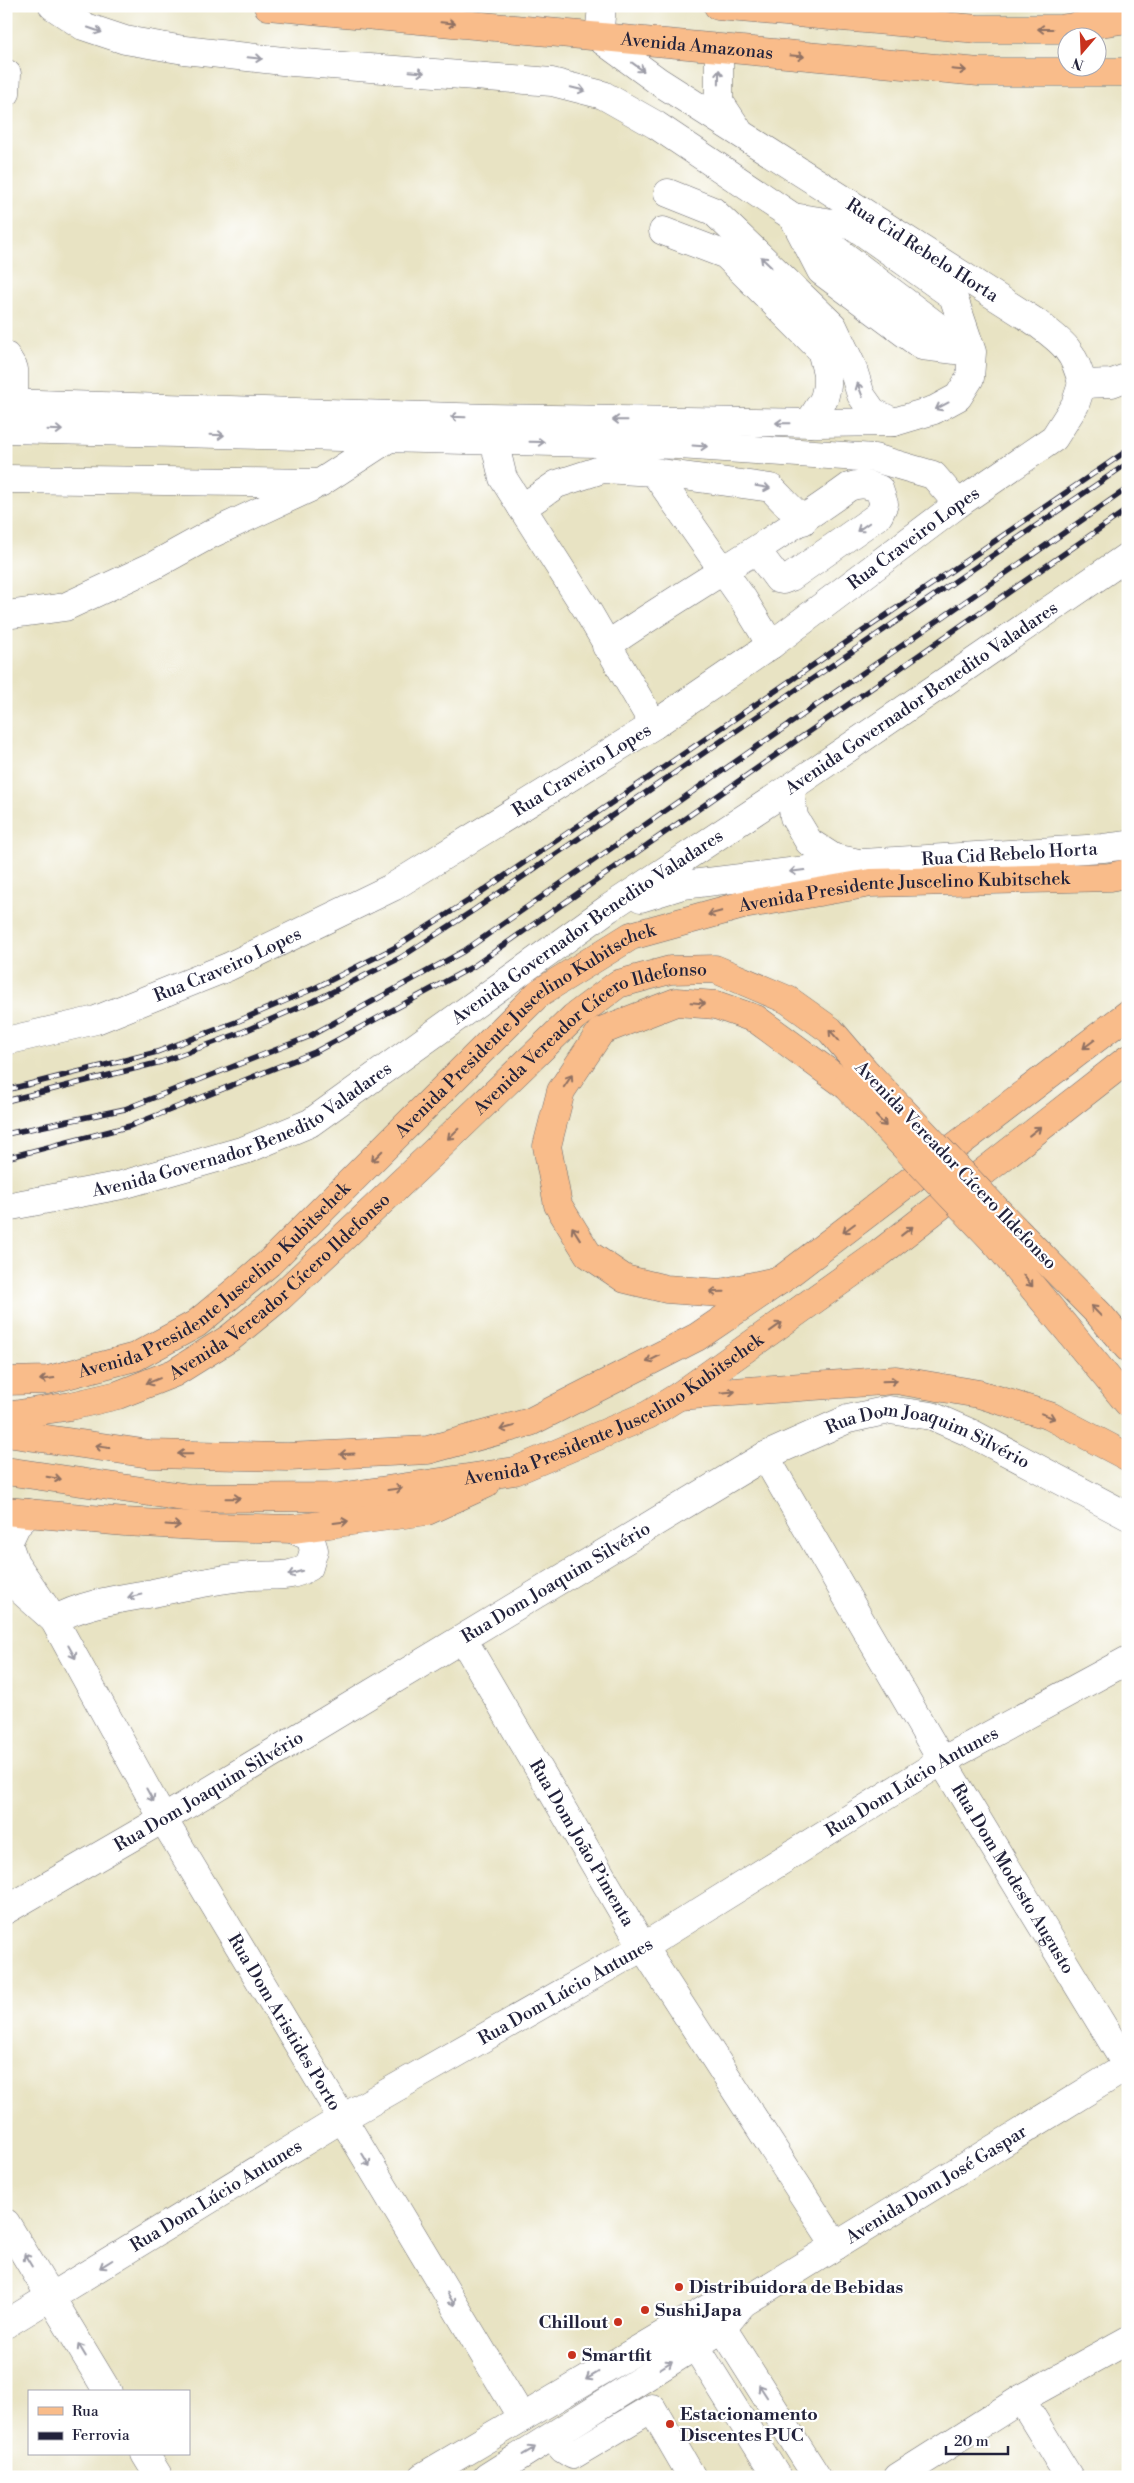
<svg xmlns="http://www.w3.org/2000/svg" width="1134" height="2483" font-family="'Libre Bodoni',serif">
<rect width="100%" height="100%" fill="#fff"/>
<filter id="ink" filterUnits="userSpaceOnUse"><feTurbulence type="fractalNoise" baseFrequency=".02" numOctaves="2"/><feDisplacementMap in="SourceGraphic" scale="10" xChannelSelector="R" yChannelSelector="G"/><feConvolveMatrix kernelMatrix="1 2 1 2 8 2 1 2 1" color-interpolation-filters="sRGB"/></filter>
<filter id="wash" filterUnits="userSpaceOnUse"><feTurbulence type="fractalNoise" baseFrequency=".0096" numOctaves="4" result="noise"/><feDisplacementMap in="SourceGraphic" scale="20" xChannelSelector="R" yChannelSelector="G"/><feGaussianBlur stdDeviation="1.12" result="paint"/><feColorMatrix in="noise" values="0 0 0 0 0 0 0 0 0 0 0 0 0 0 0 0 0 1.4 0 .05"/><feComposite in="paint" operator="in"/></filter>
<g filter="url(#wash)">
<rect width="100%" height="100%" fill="#e8e3c3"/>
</g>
<g filter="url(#ink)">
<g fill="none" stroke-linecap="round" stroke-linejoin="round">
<defs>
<g id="minor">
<path d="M53 6 83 26 125 40 184 50 292 62 552 82 603 95 656 125 793 217 971 352"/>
<path id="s1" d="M602 6 599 38 658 81 1034 321C1061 341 1075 350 1082 384"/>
<path d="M719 49V101L737 128"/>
<path d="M6 93 7 74"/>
<path d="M668 193 713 211 833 326 852 366 861 395 873 412 894 422"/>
<path d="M663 231 726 255 821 350 827 373V386L824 399 809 423"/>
<path d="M6 356 14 369V403"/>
<path d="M1082 384 1112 383 1128 377"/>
<path d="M6 403 489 418 817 423 894 422 934 410 958 397 970 378 972 352 953 296 854 226 793 217 821 271 922 346 972 352"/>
<path d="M490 424 503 478 522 508"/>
<path d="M6 429 679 445 874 458 933 475 958 504"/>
<path d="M654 472 743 599 771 645"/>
<path d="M6 479 320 483 386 440V437"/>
<path d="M6 615 65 607 153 566 209 535 312 487"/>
<path d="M606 646C686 591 771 544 849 487 860 483 868 484 879 489L884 504 879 515 791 577 783 580 778 579 757 551"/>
<path d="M654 725 587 610 522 508 557 484 603 469 654 472 771 488 803 521"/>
<path d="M790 788 794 817 809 842 834 858 854 862"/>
<path id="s2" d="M641 898 683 885 863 863 1103 848 1128 845"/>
<path id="s3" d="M6 1041 96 1020 228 967 393 887 654 725 771 645 958 504 1054 438 1075 405 1082 384"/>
<path id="s4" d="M6 1207 122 1185 245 1150 310 1123 609 908 790 788 1128 556"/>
<path id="s5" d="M765 1456 942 1761 1127 2066"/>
<path d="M29 1513 16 1526 8 1543 15 1563 54 1620C84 1603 120 1599 153 1593 185 1586 218 1579 251 1576 274 1574 288 1579 309 1567L314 1550 310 1537 292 1529"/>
<path id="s6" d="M6 1577 54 1620 163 1819 522 2418"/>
<path id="s7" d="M463 1639 643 1947 836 2246"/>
<path id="s8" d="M6 1910 163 1819 765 1456 848 1419 889 1410 932 1416 973 1434 1128 1516"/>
<path d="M6 2223 108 2392"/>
<path d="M713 2313 817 2477"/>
<path id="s9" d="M6 2324 341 2119 643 1947 942 1761 1128 1660"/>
<path d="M686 2331 777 2477"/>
<path d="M1021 2399 1069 2477"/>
<path d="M553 2437 563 2449 573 2455 652 2408 692 2477"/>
<path d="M145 2454 159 2477"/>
<path d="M422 2477 710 2307 743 2303"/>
<path id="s10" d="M487 2477 722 2329 743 2303 1128 2066"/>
<path d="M898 2477 1021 2399 1128 2340"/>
</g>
<g id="major">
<path id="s11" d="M268 6 979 72H1128"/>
<path d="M718 6 978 29H1059L1128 19"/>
<path d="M1014 1228 1099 1314 1128 1348"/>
<path d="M997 1244 1128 1403"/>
<path d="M781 1280 721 1293 666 1289 625 1279 588 1254 558 1205 547 1146 561 1091 601 1031 676 1002 716 1005 756 1019 847 1086"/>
<path id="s12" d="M6 1381 48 1380 135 1357 196 1324 269 1263 539 993 631 936 743 905 871 883 1110 877 1128 873"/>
<path id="s13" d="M6 1416 71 1406 118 1395 174 1373 230 1338 280 1297 433 1153 574 1017 618 984 670 970 715 969 788 1000 830 1030 866 1072"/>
</g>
<g id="highway">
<path d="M679 1396 896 1380 979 1394 1050 1416 1128 1457"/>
<path d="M6 1433 150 1454 288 1457 428 1450 530 1422 697 1337 782 1279 1128 1014"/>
<path id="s14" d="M6 1471 190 1498 339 1497 515 1471 648 1415 679 1396 880 1253 1128 1059"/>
<path d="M6 1511 125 1522 216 1527 292 1529 427 1511 486 1484"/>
</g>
</defs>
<!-- minor casing -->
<use href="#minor" stroke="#67666b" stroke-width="29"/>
<!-- major casing -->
<use href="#major" stroke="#67666b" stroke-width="29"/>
<!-- highway casing -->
<use href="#highway" stroke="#67666b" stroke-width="29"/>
<!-- minor -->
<use href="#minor" stroke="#fff" stroke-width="28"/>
<!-- major -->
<use href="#major" stroke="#f9bc8a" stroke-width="28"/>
<!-- highway -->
<use href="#highway" stroke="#f9bc8a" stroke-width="28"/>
<defs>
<path id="rail" d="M6 1090 157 1052 236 1022 315 988 394 948 468 901 1128 450
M6 1101 161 1062 240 1033 320 998 400 958 474 910 1128 463
M6 1134 125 1109 308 1037 464 951 1128 488
M6 1158 130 1126 315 1052 474 966 1128 509"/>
</defs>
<!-- rail casing -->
<use href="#rail" stroke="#22223b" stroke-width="5.5"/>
<!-- rail -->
<use href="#rail" stroke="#fff" stroke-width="4" stroke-dasharray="11" stroke-linecap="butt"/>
<defs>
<path id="major-bridge" d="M866 1072 1014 1228
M847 1086 997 1244"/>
</defs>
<!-- major-bridge casing -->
<use href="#major-bridge" stroke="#67666b" stroke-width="29" stroke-linecap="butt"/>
<!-- major-bridge -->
<use href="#major-bridge" stroke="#f9bc8a" stroke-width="28"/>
</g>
<!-- one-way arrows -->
<defs><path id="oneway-shaft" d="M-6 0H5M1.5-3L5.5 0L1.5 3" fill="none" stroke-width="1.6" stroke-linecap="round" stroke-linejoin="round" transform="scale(1.25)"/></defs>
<g stroke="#8e6f62">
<use href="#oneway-shaft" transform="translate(448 23) rotate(5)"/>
<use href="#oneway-shaft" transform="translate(1045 29) rotate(180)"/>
<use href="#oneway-shaft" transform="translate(797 56) rotate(5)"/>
<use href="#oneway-shaft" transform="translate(959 70) rotate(5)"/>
<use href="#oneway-shaft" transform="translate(715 913) rotate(165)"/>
<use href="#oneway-shaft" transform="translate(698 1003) rotate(5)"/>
<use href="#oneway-shaft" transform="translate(834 1035) rotate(-132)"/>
<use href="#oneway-shaft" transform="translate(1089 1044) rotate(143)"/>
<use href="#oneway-shaft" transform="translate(568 1081) rotate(-56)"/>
<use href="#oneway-shaft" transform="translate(881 1121) rotate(46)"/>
<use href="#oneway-shaft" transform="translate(1035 1131) rotate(-38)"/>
<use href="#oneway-shaft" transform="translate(453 1134) rotate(136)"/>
<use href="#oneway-shaft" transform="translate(377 1156) rotate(135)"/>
<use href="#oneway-shaft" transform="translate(849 1228) rotate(143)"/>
<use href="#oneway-shaft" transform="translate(907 1231) rotate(-38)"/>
<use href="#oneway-shaft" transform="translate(576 1233) rotate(-122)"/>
<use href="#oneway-shaft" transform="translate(1028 1281) rotate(51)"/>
<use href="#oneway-shaft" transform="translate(717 1292) rotate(179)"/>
<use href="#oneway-shaft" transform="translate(1096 1311) rotate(-134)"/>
<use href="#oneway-shaft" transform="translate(776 1327) rotate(-36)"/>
<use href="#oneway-shaft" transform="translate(653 1359) rotate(153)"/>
<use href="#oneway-shaft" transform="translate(47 1379) rotate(173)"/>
<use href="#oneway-shaft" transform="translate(153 1381) rotate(158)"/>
<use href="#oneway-shaft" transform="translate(890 1381) rotate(-2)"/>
<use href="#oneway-shaft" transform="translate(728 1392) rotate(-5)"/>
<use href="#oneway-shaft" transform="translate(1048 1416) rotate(21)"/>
<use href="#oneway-shaft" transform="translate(507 1428) rotate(164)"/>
<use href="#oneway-shaft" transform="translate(102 1447) rotate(-172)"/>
<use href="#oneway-shaft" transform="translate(185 1454) rotate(-179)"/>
<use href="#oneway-shaft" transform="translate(347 1454) rotate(177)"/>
<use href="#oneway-shaft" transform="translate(54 1478) rotate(9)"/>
<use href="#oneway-shaft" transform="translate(395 1489) rotate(-8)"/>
<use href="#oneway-shaft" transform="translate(233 1498) rotate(-1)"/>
<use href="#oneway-shaft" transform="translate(341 1522) rotate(-7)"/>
<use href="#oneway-shaft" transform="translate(173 1525) rotate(4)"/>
</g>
<g stroke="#9c9ca7">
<use href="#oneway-shaft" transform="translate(95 30) rotate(19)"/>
<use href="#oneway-shaft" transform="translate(255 58) rotate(6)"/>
<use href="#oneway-shaft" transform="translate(638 67) rotate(36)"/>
<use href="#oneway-shaft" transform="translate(417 72) rotate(5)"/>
<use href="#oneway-shaft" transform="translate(719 77) rotate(-89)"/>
<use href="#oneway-shaft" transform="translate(578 89) rotate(14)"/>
<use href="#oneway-shaft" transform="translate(766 262) rotate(-136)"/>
<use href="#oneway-shaft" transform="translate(860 390) rotate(-111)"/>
<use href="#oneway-shaft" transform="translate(942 406) rotate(152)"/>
<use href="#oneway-shaft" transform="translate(458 417) rotate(-178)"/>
<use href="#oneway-shaft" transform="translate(620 420) rotate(-179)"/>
<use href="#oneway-shaft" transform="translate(783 423) rotate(-179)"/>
<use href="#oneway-shaft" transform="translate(55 430) rotate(2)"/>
<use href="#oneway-shaft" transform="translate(217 435) rotate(2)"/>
<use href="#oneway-shaft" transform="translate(537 442) rotate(1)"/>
<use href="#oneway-shaft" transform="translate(700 446) rotate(4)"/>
<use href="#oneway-shaft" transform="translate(763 487) rotate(9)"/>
<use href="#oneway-shaft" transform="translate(863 527) rotate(145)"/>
<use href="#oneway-shaft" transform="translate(797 871) rotate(173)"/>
<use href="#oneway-shaft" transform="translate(295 1573) rotate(163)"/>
<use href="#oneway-shaft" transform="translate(135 1596) rotate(169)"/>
<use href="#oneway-shaft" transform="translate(72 1652) rotate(61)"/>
<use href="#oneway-shaft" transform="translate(150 1795) rotate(61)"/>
<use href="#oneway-shaft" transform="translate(366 2160) rotate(59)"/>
<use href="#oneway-shaft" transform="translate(28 2260) rotate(-121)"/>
<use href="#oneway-shaft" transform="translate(106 2264) rotate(148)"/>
<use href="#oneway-shaft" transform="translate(451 2299) rotate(59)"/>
<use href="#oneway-shaft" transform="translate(82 2350) rotate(-121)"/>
<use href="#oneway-shaft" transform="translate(666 2365) rotate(-32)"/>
<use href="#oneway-shaft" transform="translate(592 2376) rotate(149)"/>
<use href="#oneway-shaft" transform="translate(763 2391) rotate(-123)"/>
<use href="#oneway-shaft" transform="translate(529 2451) rotate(-31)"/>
</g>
</g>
<!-- markers -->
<g fill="#c8321e" stroke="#fff" stroke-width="2">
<circle cx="679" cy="2287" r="5"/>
<circle cx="645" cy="2310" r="5"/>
<circle cx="618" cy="2322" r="5"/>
<circle cx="572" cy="2355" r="5"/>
<circle cx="670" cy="2424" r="5"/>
</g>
<g text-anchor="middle" stroke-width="4.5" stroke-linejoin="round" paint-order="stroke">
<!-- street labels -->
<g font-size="18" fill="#22223b" stroke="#fff">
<text dy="6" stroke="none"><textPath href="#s11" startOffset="431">Avenida Amazonas</textPath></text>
<text dy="6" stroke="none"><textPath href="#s1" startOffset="419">Rua Cid Rebelo Horta</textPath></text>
<text dy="6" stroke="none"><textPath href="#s3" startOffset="1045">Rua Craveiro Lopes</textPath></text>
<text dy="6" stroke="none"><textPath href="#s4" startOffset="1061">Avenida Governador Benedito Valadares</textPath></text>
<text dy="6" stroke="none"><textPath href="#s3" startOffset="640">Rua Craveiro Lopes</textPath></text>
<text dy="6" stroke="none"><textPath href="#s2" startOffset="372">Rua Cid Rebelo Horta</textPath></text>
<text dy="6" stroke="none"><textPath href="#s12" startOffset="1065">Avenida Presidente Juscelino Kubitschek</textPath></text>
<text dy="6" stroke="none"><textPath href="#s4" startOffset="656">Avenida Governador Benedito Valadares</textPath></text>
<text dy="6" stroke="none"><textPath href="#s3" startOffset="235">Rua Craveiro Lopes</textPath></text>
<text dy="6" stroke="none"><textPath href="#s12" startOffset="645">Avenida Presidente Juscelino Kubitschek</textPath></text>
<text dy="6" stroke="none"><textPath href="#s13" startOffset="716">Avenida Vereador Cícero Ildefonso</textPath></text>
<text dy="6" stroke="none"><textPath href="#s4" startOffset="251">Avenida Governador Benedito Valadares</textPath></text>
<text transform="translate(956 1165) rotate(46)" y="6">Avenida Vereador Cícero Ildefonso</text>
<text dy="6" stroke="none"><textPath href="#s12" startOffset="240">Avenida Presidente Juscelino Kubitschek</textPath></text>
<text dy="6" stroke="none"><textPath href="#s13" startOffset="311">Avenida Vereador Cícero Ildefonso</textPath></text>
<text dy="6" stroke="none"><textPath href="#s14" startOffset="628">Avenida Presidente Juscelino Kubitschek</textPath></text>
<text dy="6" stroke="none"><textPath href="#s8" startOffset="1060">Rua Dom Joaquim Silvério</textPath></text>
<text dy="6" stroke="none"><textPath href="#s8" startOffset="640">Rua Dom Joaquim Silvério</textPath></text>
<text dy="6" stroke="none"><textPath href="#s9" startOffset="1056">Rua Dom Lúcio Antunes</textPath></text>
<text dy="6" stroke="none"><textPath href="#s8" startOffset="235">Rua Dom Joaquim Silvério</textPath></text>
<text dy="6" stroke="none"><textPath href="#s7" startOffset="236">Rua Dom João Pimenta</textPath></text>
<text dy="6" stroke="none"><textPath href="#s5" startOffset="490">Rua Dom Modesto Augusto</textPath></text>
<text dy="6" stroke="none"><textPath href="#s9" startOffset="651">Rua Dom Lúcio Antunes</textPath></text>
<text dy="6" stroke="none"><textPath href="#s6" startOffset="528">Rua Dom Aristides Porto</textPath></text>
<text dy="6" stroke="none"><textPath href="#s10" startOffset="538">Avenida Dom José Gaspar</textPath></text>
<text dy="6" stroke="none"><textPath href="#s9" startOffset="246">Rua Dom Lúcio Antunes</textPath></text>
</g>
<!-- poi labels -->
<g font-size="18" font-weight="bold" fill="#22223b" stroke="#fff" text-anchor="start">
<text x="689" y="2293">Distribuidora de Bebidas</text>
<text x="655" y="2316">Sushi Japa</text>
<text x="608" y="2328" text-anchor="end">Chillout</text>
<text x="582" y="2361">Smartfit</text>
<text x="680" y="2420">Estacionamento<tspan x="680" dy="21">Discentes PUC</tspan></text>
</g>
</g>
<!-- margin -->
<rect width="1134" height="2483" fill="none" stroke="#fff" stroke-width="25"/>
<!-- legend -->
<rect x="28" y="2390" width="162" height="65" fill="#ffffff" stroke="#a7a7b1"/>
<rect x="38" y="2407" width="25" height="8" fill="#f9bc8a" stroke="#a7a7b1"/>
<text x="72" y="2416" font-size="15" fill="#22223b">Rua</text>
<rect x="38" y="2432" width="25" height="8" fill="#22223b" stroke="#a7a7b1"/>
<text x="72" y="2440" font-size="15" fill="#22223b">Ferrovia</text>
<!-- north arrow -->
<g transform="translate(1082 52) rotate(199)"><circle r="24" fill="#ffffff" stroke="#a7a7b1"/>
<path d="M0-4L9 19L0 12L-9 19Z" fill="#c8321e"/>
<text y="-8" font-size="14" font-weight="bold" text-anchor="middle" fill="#22223b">N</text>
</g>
<!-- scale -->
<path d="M946 2446v8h62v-8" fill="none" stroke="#22223b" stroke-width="2.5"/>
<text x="954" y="2446" font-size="15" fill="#22223b" stroke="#ffffff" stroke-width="4" paint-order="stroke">20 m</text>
</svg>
